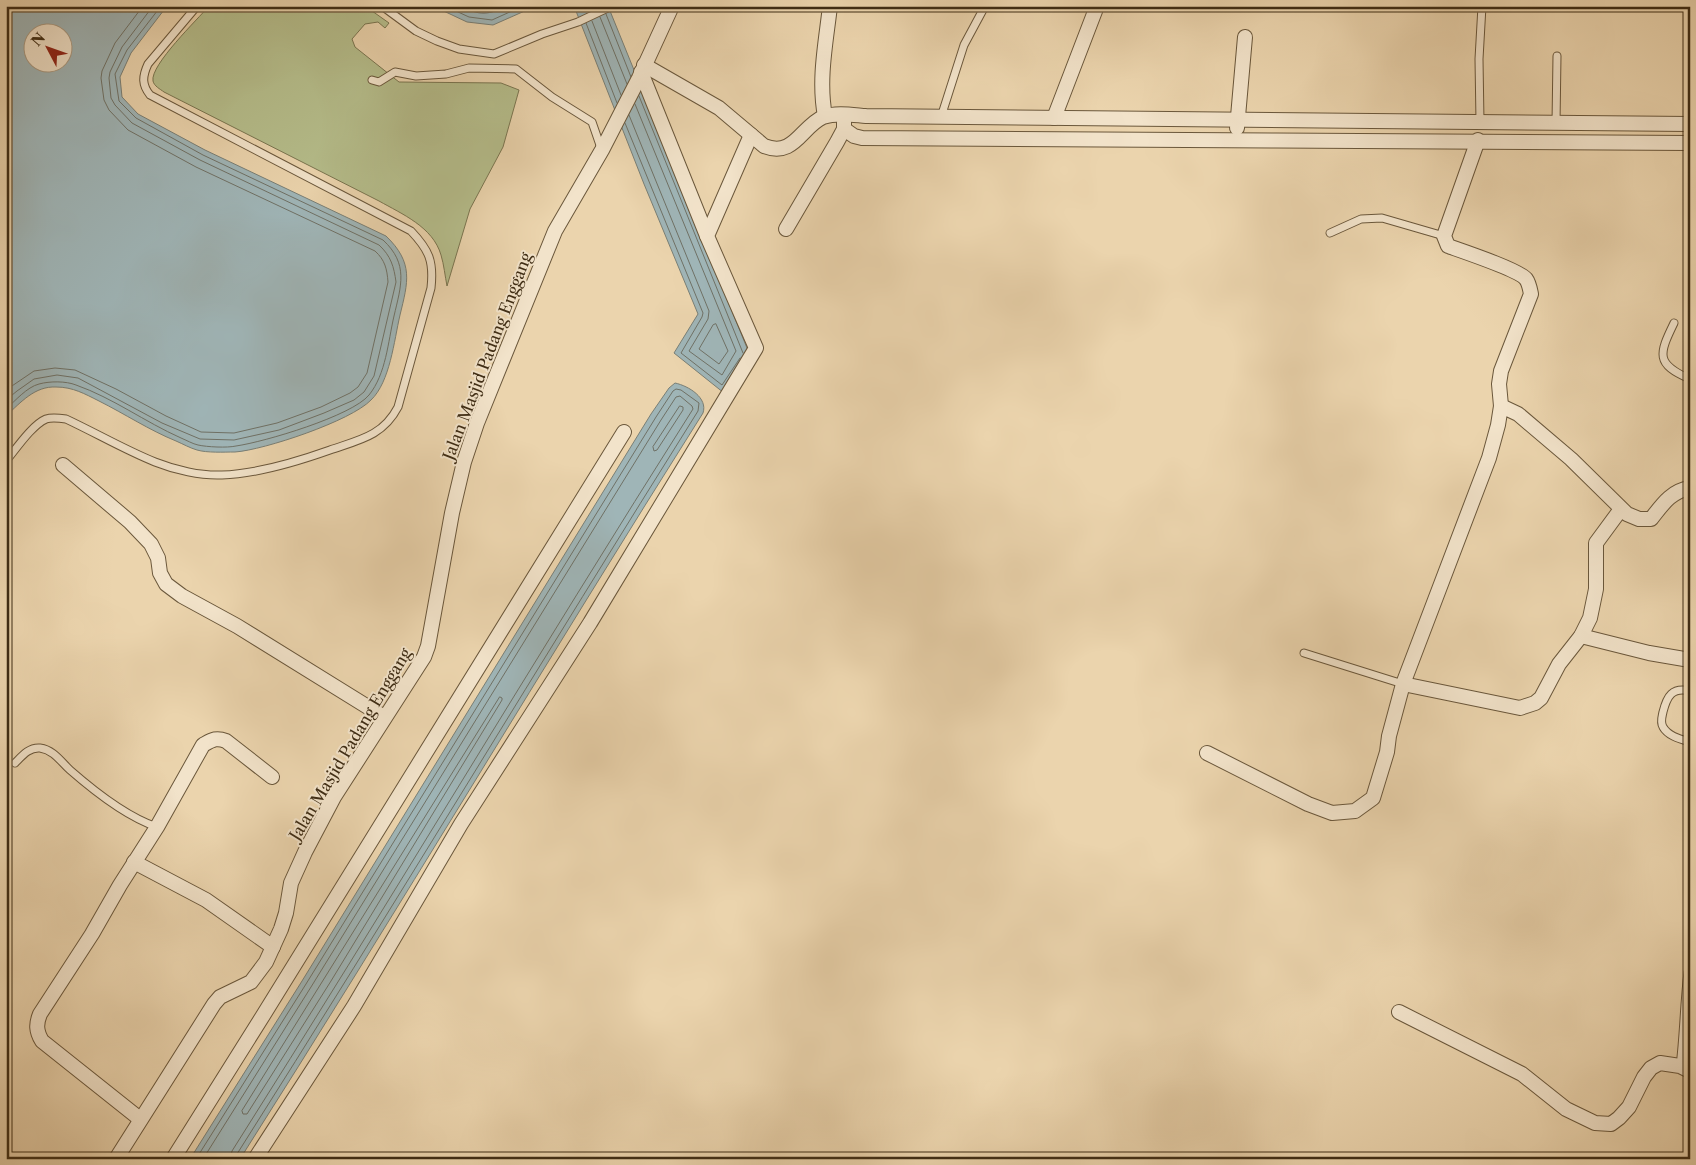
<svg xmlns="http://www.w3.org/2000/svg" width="1696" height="1165" font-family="'Libre Caslon Text',serif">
	<rect width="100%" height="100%" fill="#ebd4ad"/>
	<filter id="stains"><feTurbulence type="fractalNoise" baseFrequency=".004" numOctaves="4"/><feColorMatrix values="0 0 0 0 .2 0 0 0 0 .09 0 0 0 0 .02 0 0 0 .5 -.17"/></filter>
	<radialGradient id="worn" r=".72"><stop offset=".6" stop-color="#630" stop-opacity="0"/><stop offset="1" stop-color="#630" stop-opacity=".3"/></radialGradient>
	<path fill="#b5bd8b" stroke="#7a7550" d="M209,6H365L389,23L385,28L378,22L365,24L352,39L355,47L399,82L501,83L519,90L503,147L470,209L447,286C445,276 444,265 441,255C433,227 402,214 379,201L164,92C160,89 154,86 153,81C150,65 198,19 209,6Z"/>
	<g fill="#9fb5b7" stroke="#797f76" fill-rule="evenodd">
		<path d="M6,6H167L131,53L120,77L122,97L138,114L205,150L386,236C414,263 408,282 400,315C394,341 390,382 371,400C351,421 264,450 235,452C224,452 207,453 197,450C190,448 183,444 176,441C149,430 125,414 99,401C85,394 73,387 56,387C35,386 21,402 6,416ZM32,32H62V62H32Z"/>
		<path d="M433,6H536L493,25L467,22Z"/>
		<path d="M574,6H608L749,353L724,393L674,353L698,314L644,184Z"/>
		<path d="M675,383C689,386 708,398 703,413C547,660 397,912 240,1159H190L302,981L651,414L669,388Z"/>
	</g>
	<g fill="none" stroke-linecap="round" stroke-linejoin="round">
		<g stroke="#6f7166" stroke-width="1">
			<path d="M445,6L469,17L492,20L523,6"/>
			<path d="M460,6C480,16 488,15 508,6"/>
			<path d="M606,14L631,77"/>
			<path d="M600,17L627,84"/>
			<path d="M592,21L621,95"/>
			<path d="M586,23L617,103"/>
			<path d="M639,96L743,353"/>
			<path d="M629,115L709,311L708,319L689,351L722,375L736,351L635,104"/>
			<path d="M625,123L703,313L702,317L681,353L722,385L740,358"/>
			<path d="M716,324L728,351L719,364L699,349L713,325Z"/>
			<path d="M6,390L34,371L55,368L75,370L116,389L166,416L201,432L234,433L277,423L321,407L350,393L358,387L367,373L388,282C387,269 385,260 375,251L196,167L128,130L109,110L104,100L101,78L102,71L115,43L143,6"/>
			<path d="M6,400L17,391L34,379L57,375L78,378L162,423L200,439L234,440L279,430L324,413L354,400L364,392L374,376L396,282C394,267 391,256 379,245L200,160L132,123L115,105L111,98L109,78L110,72L122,47L153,6"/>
			<path d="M680,406L683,407V410L657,450L654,451L653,447Z"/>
			<path d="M6,409C15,401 27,387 39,384C50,381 66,381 76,385C113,398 145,422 181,438C186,440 193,444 198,445C207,447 227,448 236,446C264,442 352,416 369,395C386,374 388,342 394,316C401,286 409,264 383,240L203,155L136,118L119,101L115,74L127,50L161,6"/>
			<path d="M500,697L502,698V700L331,981L247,1114H243L242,1111Z"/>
			<path d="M196,1159L306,984L656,417L673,391L676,389L681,390L699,403L698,411C543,658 393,908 237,1154L236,1159"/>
			<path d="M203,1159L311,987L661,420L676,397L680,396L692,406L693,409C537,655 388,905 232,1151L230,1159"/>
		</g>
		<g stroke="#6a573b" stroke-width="9">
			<g id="lane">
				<path d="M382,6L416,31L437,41L459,49L494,54L542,34L578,22L612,6"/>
				<path d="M372,80L379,82L395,72L416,76L446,74L469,68L516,69L552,97L592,122L601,148"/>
				<path d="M941,117L964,45L985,6"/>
				<path d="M1480,122L1479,59L1482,6"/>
				<path d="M1556,123L1557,56"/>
				<path d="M1330,233L1361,219L1382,218L1444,236"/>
				<path d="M1674,323C1659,354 1655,364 1690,379"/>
				<path d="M6,461C16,449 32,425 46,419C52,417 59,418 66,419C96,433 125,450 155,462C175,470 201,476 222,475C256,474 299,461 330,450C359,440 383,436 398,407L431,288C434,261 429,250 411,231L150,95C142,85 142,77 148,64L197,6"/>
				<path d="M1304,653L1403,684"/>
				<path d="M1690,691C1672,687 1667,696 1663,712C1662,717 1660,722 1663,727C1668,736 1680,739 1690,742"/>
				<path d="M15,763C22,756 29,747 40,748C54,750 61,762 70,770C94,791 127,817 157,827"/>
				<path d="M1680,1066C1684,1035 1684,1004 1688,972"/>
			</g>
		</g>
		<g stroke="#6a573b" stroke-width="16">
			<g id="street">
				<path d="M644,65L719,108L764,146C794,158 801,127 823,117C836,112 853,115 866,116L1690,124"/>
				<path d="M641,72L707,236"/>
				<path d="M825,116C818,80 826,42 830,6"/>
				<path d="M1054,118L1097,6"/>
				<path d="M1237,128L1245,37"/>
				<path d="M844,129L854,136L862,138C1138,142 1414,139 1690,143"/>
				<path d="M1478,140L1444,236L1448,246C1462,251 1519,270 1526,279C1529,283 1530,289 1531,294L1501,371L1499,384L1501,406"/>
				<path d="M786,229L837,142L844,129V122"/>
				<path d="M63,465L130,522L151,544L158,558L160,573L166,584L182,596L237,626L384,717"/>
				<path d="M1581,636L1649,653L1690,660"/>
				<path d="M1403,684L1520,708L1535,703L1541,698L1559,664L1581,636L1590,618L1596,589V543L1621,509"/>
				<path d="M1207,753L1308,804L1332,813L1355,811L1373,798L1387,752L1389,736L1403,684L1489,458L1498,425L1501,406L1518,414L1571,459L1627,514L1639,519H1651C1662,505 1671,491 1690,488"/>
				<path d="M134,862L206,900L273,947"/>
				<path d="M1399,1012L1522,1074L1566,1109L1595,1123L1611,1124L1619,1118L1629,1107L1644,1077L1651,1068L1660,1063L1680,1066L1690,1071"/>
				<path d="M140,1119L42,1041C36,1031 36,1024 40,1014L92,934L120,885L157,827L203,745C212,740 216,737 226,741L272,777"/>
				<path d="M116,1159L214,1004L220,997L251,982L266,962L281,929L286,913L291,883L305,852L334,797L424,657L428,646L452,513L464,462L477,423L555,231L602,150L639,78L672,6"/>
				<path d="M173,1159L264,1014L624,432"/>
				<path d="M255,1159L354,1006L461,824L590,623L756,348L707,236L751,135"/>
			</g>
		</g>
		<use href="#lane" stroke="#f2e3ca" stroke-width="7"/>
		<use href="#street" stroke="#f2e3ca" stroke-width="14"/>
	</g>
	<g text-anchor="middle" stroke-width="4" stroke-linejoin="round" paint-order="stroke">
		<g font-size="16" fill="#3f2d15" stroke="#f2e3ca">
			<text transform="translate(487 356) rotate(-69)" y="6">Jalan Masjid Padang Enggang</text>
			<text transform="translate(350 744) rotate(-59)" y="6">Jalan Masjid Padang Enggang</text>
		</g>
	</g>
	<rect width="1696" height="1165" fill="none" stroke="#ebd4ad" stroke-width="25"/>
	<rect x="8" y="8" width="1681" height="1150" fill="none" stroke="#3f2d15" stroke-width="2.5"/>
	<rect x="12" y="12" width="1671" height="1140" fill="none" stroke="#3f2d15"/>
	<g transform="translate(48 48) rotate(311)"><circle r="24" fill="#f2e3ca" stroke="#aa9a82"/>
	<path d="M0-4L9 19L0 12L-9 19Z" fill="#8f2418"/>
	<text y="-8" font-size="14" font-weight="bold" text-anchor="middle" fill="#3f2d15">N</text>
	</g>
	<rect width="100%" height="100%" filter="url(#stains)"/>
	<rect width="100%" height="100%" fill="url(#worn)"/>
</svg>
